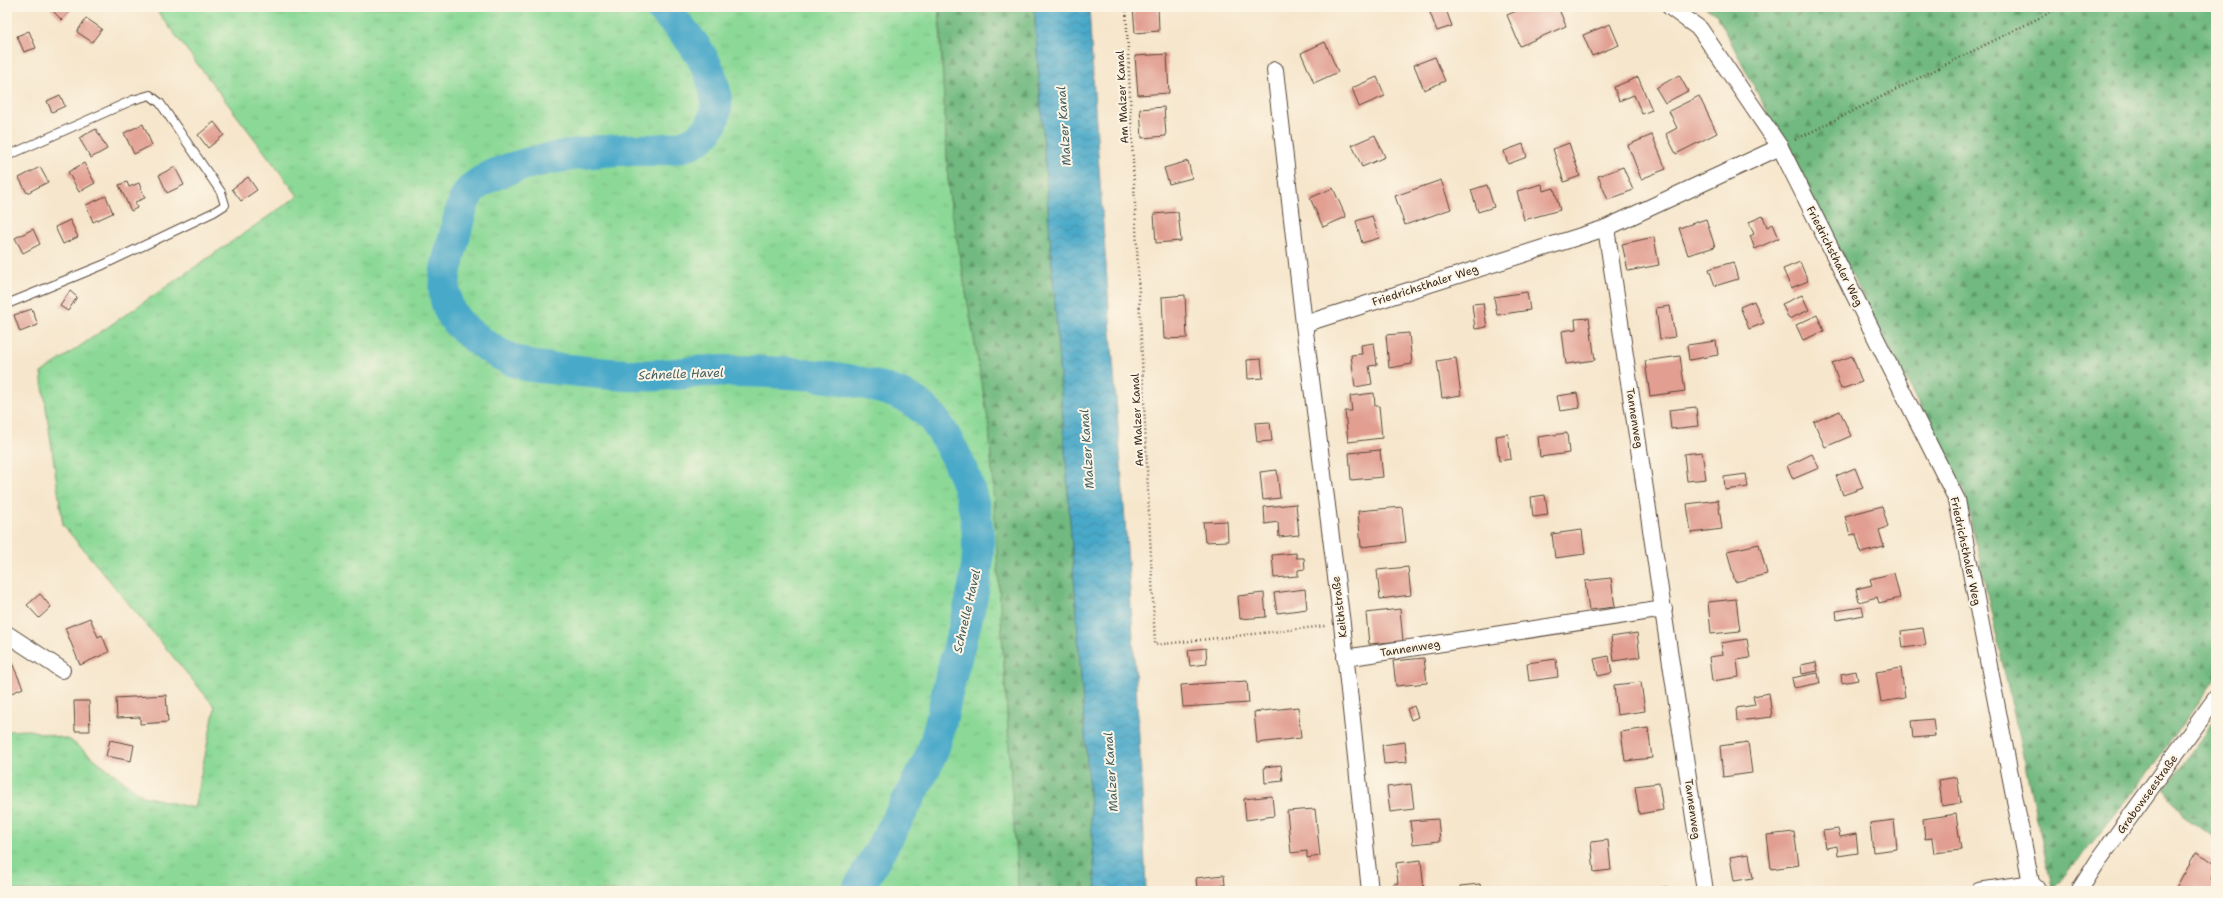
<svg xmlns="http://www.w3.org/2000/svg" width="2223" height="898" font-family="'Shantell Sans',sans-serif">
	<defs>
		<pattern id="grass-tufts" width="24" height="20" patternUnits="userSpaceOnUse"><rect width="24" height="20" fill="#8cd997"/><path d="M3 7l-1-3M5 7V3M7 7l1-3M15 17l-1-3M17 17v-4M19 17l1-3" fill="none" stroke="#7aba82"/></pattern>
		<pattern id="forest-firs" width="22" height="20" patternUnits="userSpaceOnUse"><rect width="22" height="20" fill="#71b980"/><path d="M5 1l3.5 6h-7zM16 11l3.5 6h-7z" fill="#5e9768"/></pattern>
		<pattern id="water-waves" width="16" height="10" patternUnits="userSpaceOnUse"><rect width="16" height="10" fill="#4aa9c9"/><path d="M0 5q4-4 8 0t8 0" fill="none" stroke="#3f8aa3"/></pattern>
	</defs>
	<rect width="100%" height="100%" fill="#fcf5e5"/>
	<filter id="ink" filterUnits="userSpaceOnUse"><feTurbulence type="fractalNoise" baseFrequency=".025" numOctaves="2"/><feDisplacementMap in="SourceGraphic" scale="8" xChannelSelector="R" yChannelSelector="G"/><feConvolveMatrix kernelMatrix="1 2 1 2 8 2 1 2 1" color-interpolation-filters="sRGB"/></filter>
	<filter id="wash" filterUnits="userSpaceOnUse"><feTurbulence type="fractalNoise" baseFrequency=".012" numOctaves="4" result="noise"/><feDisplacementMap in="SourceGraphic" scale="16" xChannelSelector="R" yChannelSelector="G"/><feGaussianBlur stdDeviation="0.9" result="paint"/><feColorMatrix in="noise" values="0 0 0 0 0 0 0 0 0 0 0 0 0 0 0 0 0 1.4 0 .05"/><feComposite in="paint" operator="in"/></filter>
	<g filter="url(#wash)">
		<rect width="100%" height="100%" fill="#f6e6cc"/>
		<path fill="url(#grass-tufts)" stroke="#64825a" d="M154,7H939L949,194L989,425L1018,891H7V731L29,730L70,740L143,796L194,808L215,707L63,525L41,373L298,196Z"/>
		<g fill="url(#forest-firs)" stroke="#56724f">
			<path d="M939,7H1034L1096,891H1018L989,425L949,194Z"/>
			<path d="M1705,7H2216V678L2141,782L2053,891L1965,494L1717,15Z"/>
			<path d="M2215,719H2216V838L2183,816L2165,788Z"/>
		</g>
		<path fill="url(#water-waves)" stroke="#426a74" d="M1034,7H1089C1105,302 1136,596 1146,891H1096Z"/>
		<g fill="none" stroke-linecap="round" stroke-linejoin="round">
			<path stroke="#4aa9c9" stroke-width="32" d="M660,7C671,18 682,29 691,41C718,76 735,132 679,147C660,152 637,149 617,150C582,152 494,163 470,191C462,201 458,222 455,235C450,254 442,276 445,295C447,312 457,323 469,333C486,347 508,361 530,366C543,368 556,369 569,370C600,373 630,377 661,375C679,374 697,371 715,371C773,371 845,373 899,394C928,405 942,429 955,455C998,539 972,595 950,680C944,705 939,738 928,762C906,806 881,848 857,891"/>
		</g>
		<g id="blocks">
			<g fill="#e19e91">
				<path d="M49,7H72L73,8L62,20Z"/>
				<path d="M1133,7H1158L1159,31L1135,33Z"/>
				<path d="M1437,7H1445L1452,26L1437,31L1429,10Z"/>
				<path d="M1525,7H1558L1566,26L1520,46L1507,15Z"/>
				<path d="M86,18L102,29L92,42L77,32Z"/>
				<path d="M1610,24L1619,45L1592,56L1583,35Z"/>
				<path d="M29,31L36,48L24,52L17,36Z"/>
				<path d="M1325,42L1338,72L1314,83L1301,53Z"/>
				<path d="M1167,54L1169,93L1138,95L1135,56Z"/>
				<path d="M1435,57L1445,81L1424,90L1414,65Z"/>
				<path d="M1679,75L1688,91L1665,103L1656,88Z"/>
				<path d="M1377,77L1385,96L1359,107L1352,88Z"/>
				<path d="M1638,77L1652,110L1642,114L1634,95L1619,101L1614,87Z"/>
				<path d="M60,95L65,106L52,112L47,101Z"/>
				<path d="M1699,96L1717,133L1676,154L1666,134L1677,128L1669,111Z"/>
				<path d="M1164,107L1166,136L1142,138L1140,109Z"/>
				<path d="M214,122L224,135L208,148L198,135Z"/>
				<path d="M143,124L152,145L134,154L124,133Z"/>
				<path d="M96,129L107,149L91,158L79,138Z"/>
				<path d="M1375,135L1385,157L1362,167L1352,145Z"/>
				<path d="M1652,135L1666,169L1641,179L1628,145Z"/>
				<path d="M1569,143L1580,176L1564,182L1553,149Z"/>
				<path d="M1523,144L1527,157L1508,164L1504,151Z"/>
				<path d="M1188,161L1192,178L1169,184L1164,168Z"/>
				<path d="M84,163L95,183L79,192L68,172Z"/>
				<path d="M40,167L48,182L27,193L19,178Z"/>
				<path d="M175,167L184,185L167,193L159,175Z"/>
				<path d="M1623,167L1633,190L1608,200L1598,176Z"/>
				<path d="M248,177L257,190L241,201L232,189Z"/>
				<path d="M1441,180L1451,209L1405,225L1395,196Z"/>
				<path d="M127,182L129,187L139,183L145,198L135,202L137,208L131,211L119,185Z"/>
				<path d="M1542,184L1543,191L1554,188L1560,210L1524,220L1517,191Z"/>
				<path d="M1487,185L1494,207L1478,212L1471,190Z"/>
				<path d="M1333,188L1346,217L1323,227L1310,198Z"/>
				<path d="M106,196L113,213L93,222L86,205Z"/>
				<path d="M1178,212L1181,241L1156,243L1154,214Z"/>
				<path d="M1372,216L1379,238L1362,243L1356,221Z"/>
				<path d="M1763,216L1767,227L1773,224L1779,238L1755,249L1750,236L1754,234L1749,222Z"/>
				<path d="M1706,219L1715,247L1688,255L1679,228Z"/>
				<path d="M70,220L78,237L63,244L55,227Z"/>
				<path d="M33,229L40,244L23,253L15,238Z"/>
				<path d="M1654,237L1659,265L1628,271L1622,244Z"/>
				<path d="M1733,262L1738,279L1715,286L1709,269Z"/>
				<path d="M1800,262L1808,281L1791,288L1783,269Z"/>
				<path d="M70,291L77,297L68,311L60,306Z"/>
				<path d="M1527,292L1530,310L1497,315L1494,297Z"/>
				<path d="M1185,295L1187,338L1164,339L1162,297Z"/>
				<path d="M1802,295L1809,310L1789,319L1782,304Z"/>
				<path d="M1754,301L1764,323L1749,329L1740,307Z"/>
				<path d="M1483,303L1487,327L1475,329L1472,304Z"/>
				<path d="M1670,306L1675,337L1660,339L1656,308Z"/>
				<path d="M32,309L38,325L20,332L14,315Z"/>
				<path d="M1817,315L1824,331L1803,340L1796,325Z"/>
				<path d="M1589,318L1595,360L1566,364L1562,331L1576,329L1575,319Z"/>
				<path d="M1409,333L1412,364L1389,368L1386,335Z"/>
				<path d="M1716,341L1718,355L1689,360L1687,345Z"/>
				<path d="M1374,343L1377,365L1369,366L1372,384L1355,387L1351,355L1362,354L1361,345Z"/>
				<path d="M1680,356L1685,391L1650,396L1645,361Z"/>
				<path d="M1852,356L1862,382L1841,389L1832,363Z"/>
				<path d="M1456,358L1461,395L1442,398L1437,361Z"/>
				<path d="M1261,359L1263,378L1248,379L1247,360Z"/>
				<path d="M1374,393L1375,406H1379L1382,438L1348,442L1345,411H1352L1350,396Z"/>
				<path d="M1577,393L1580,408L1560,411L1557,396Z"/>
				<path d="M1696,407L1698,426L1671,429L1669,410Z"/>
				<path d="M1840,411L1851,436L1825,447L1814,422Z"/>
				<path d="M1270,422L1272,441L1257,442L1255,423Z"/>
				<path d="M1567,433L1569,453L1540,457L1538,437Z"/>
				<path d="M1508,434L1511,459L1499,461L1496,436Z"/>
				<path d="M1380,450L1383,477L1351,480L1349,453Z"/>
				<path d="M1702,452L1706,479L1687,481L1684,454Z"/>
				<path d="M1812,454L1819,468L1793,479L1787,466Z"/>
				<path d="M1855,468L1863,488L1843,495L1836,476Z"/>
				<path d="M1277,470L1280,498L1263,500L1260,472Z"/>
				<path d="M1746,474L1748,487L1725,490L1724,477Z"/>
				<path d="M1545,495L1548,515L1533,517L1531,497Z"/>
				<path d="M1718,500L1722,529L1691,533L1687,504Z"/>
				<path d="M1296,504L1299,535L1279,537L1278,522L1265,524L1264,507Z"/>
				<path d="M1882,506L1888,527L1879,530L1884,547L1861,553L1856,534L1850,535L1845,516Z"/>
				<path d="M1402,507L1406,542L1361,547L1358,511Z"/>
				<path d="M1227,521L1228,541L1205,542L1203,522Z"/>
				<path d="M1582,530L1585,554L1555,558L1552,534Z"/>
				<path d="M1759,544L1767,574L1735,582L1727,551Z"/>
				<path d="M1296,553V558H1304L1305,569L1298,570V576L1274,578L1272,555Z"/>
				<path d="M1408,567L1411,595L1380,599L1377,570Z"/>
				<path d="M1894,573L1900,598L1879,603L1877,597L1859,602L1856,589L1872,585L1870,579Z"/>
				<path d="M1611,578L1615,607L1589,610L1585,581Z"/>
				<path d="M1305,589L1307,609L1277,613L1274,593Z"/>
				<path d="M1264,593L1266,617L1240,619L1238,596Z"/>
				<path d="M40,594L51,607L39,618L27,605Z"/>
				<path d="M1736,599L1740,631L1711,634L1708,602Z"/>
				<path d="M1862,607L1864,615L1837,620L1836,611Z"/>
				<path d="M1400,609L1403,641L1369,644L1366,613Z"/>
				<path d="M90,618L98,637L102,635L109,652L80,665L65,628Z"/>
				<path d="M1923,628L1926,645L1903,648L1901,631Z"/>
				<path d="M1637,633L1640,657L1614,661L1611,637Z"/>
				<path d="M1747,639L1750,658L1737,660L1739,677L1712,681L1709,657L1723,655L1721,643Z"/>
				<path d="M1206,648L1207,664L1190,666L1188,650Z"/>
				<path d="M1609,656L1612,673L1598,676L1594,659Z"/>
				<path d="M1424,658L1427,683L1396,686L1393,661Z"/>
				<path d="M1556,659L1558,677L1529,681L1527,663Z"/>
				<path d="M1816,662L1818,671L1802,674L1801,665Z"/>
				<path d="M12,663L23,688L7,695V666Z"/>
				<path d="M1901,668L1905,698L1881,702L1876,672Z"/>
				<path d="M1856,671L1858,680L1842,683L1841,674Z"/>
				<path d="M1818,673L1820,683L1794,688L1792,678Z"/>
				<path d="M1247,681L1249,703L1183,707L1181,685Z"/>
				<path d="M1641,682L1645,711L1617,715L1614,685Z"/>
				<path d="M1769,693L1772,717L1737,721L1736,708L1755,705L1753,696Z"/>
				<path d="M166,695L168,722L140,724V717L117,718L116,698Z"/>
				<path d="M74,701H89L90,731H75Z"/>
				<path d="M1414,706L1418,717L1411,720L1407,709Z"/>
				<path d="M1298,707L1301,738L1257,743L1254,712Z"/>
				<path d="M1933,719L1935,736L1913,738L1911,721Z"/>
				<path d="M1648,728L1652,758L1625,761L1621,732Z"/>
				<path d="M110,740L134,745L131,761L106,756Z"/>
				<path d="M1405,742L1407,762L1384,764L1382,745Z"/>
				<path d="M1748,742L1752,773L1723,777L1720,746Z"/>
				<path d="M1281,765L1283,781L1265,783L1264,767Z"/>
				<path d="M1957,777L1961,803L1942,806L1939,780Z"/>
				<path d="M1659,783L1663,810L1639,814L1635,786Z"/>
				<path d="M1411,784L1414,809L1390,812L1387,787Z"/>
				<path d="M1272,796L1274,816L1246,820L1244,799Z"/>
				<path d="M1315,809L1320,856L1307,858V851L1291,853L1287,811Z"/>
				<path d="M1956,814L1961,850L1934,853L1932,838L1925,839L1923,819Z"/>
				<path d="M1438,819L1440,841L1413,844L1410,821Z"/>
				<path d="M1894,820L1897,849L1873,852L1870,823Z"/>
				<path d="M1838,829L1840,837L1856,834L1858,853L1838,856L1837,846L1826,848L1823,831Z"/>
				<path d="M1794,832L1799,865L1771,869L1767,835Z"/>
				<path d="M1608,840L1611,870L1594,872L1591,842Z"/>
				<path d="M2196,852L2216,863V870L2211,879L2216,882V891H2174Z"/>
				<path d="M1749,854L1753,878L1734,881L1730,857Z"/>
				<path d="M1421,860L1424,891H1394L1393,884L1398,883L1396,863Z"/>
				<path d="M1224,875L1225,885L1197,888L1196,878Z"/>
				<path d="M1480,884L1481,891H1460V886Z"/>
				<path d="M1667,887L1668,891H1652V888Z"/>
			</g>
		</g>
	</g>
	<g filter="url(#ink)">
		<use href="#blocks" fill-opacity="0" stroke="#574638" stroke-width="1"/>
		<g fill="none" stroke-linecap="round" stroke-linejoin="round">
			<g stroke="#574638" stroke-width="10">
				<path id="lane" d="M7,156L133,100L150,95L160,103L221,192L225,205L214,212L103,265L7,304"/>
			</g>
			<g stroke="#574638" stroke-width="18">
				<g id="street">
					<path d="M1670,7L1700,29L1780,147L1957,500L2031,883L2039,891"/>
					<path d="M1275,70L1304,324L1606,228L1780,147"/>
					<path d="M1606,228L1705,891"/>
					<path d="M1304,324L1342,624L1370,891"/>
					<path d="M7,634L62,670"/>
					<path d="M1345,658L1664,609"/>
					<path d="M1979,891L2031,883"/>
					<path d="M2079,891L2098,861L2216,698"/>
				</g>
			</g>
			<g stroke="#574638" stroke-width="2.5" stroke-dasharray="1 3" stroke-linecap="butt">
				<path d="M1126,7L1155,645L1325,626"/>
				<path d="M1795,140L2061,7"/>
			</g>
			<use href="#lane" stroke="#fff" stroke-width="8"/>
			<use href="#street" stroke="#fff" stroke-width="16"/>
		</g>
	</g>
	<g text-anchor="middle" stroke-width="4" stroke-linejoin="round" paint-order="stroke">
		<g font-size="11" fill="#3b2a1e" stroke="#fcf5e5">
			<text transform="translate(1122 97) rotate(-93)" y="4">Am Malzer Kanal</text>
			<text transform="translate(1835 256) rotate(63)" y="4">Friedrichsthaler Weg</text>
			<text transform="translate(1425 285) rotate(-18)" y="4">Friedrichsthaler Weg</text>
			<text transform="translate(1635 418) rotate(81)" y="4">Tannenweg</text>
			<text transform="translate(1137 420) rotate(-93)" y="4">Am Malzer Kanal</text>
			<text transform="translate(1966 551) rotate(78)" y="4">Friedrichsthaler Weg</text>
			<text transform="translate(1339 607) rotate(-97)" y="4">Keithstraße</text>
			<text transform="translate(1410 648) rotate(-9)" y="4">Tannenweg</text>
			<text transform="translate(2147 794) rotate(-54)" y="4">Grabowseestraße</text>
			<text transform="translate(1693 809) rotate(82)" y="4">Tannenweg</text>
		</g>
		<g font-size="12" font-style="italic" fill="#415d62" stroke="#fcf5e5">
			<text transform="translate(1064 126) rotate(-94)" y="4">Malzer Kanal</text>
			<text transform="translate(681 374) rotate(-2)" y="4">Schnelle Havel</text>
			<text transform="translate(1087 449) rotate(-94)" y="4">Malzer Kanal</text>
			<text transform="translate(967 611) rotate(-77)" y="4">Schnelle Havel</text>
			<text transform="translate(1111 772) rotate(-94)" y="4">Malzer Kanal</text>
		</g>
	</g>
	<rect width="2223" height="898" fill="none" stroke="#fcf5e5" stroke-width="24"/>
</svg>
